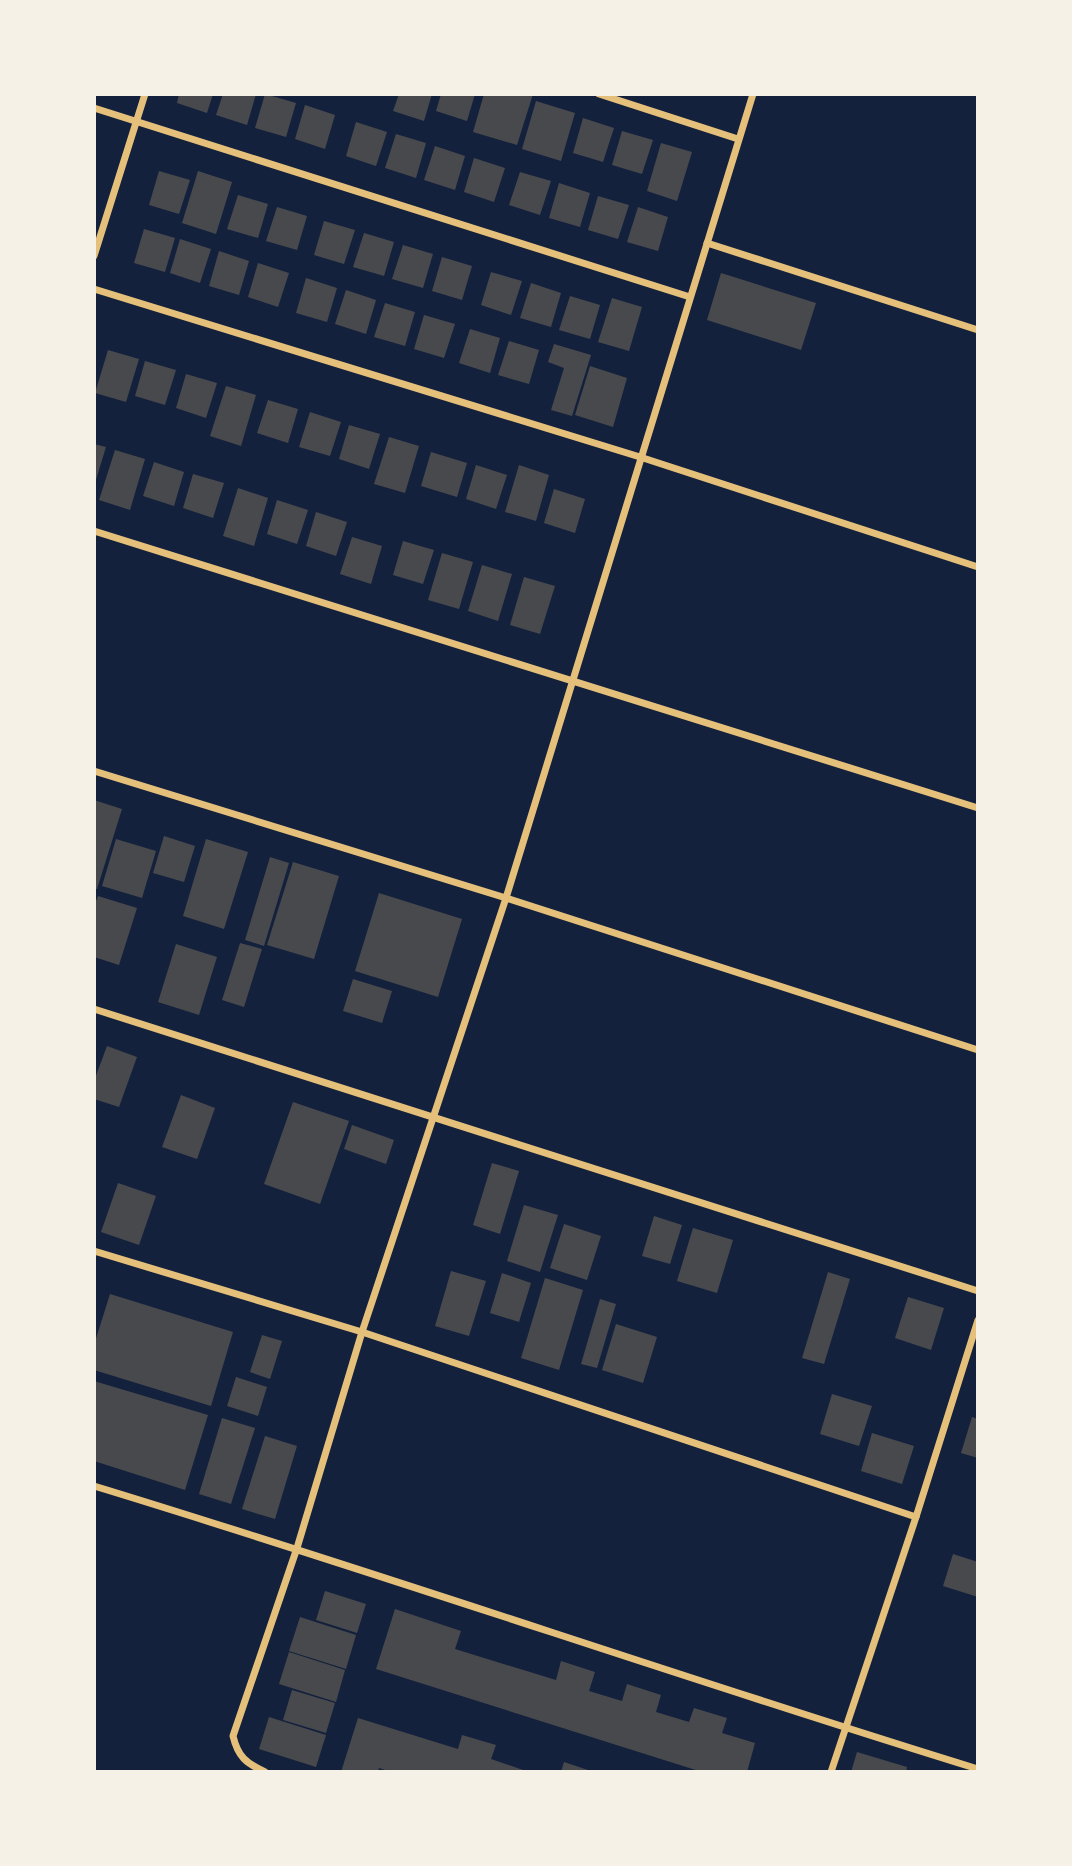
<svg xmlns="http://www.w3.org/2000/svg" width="1072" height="1866" font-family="Ubuntu,sans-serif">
	<rect width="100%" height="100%" fill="#14213d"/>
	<g fill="#48494c">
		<path d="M179,94H213L207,113L177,103Z"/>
		<path d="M223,94H256L247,125L216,115Z"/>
		<path d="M265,94L296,103L286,137L255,128Z"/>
		<path d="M399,94H432L424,121L393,111Z"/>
		<path d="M441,94H475L467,121L436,111Z"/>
		<path d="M484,94H533L517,145L473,132Z"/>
		<path d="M536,101L575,113L561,161L522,149Z"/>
		<path d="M305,105L335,115L325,149L295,139Z"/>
		<path d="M583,118L614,128L603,162L573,153Z"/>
		<path d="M356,122L387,132L376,166L346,156Z"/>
		<path d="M622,131L653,140L642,174L612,165Z"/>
		<path d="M396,134L426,143L416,178L385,168Z"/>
		<path d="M661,143L692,152L677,201L647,191Z"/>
		<path d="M435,146L465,156L455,190L424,180Z"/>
		<path d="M474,158L505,168L494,202L464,192Z"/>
		<path d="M159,171L190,180L179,214L149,205Z"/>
		<path d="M198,171L232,182L216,234L182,223Z"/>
		<path d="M520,172L551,181L540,215L509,205Z"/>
		<path d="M559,183L590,193L580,227L549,218Z"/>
		<path d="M238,195L268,204L258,238L227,229Z"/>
		<path d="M598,196L629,205L618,239L588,230Z"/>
		<path d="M277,207L307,216L297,250L266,241Z"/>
		<path d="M638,207L668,217L658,251L627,242Z"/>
		<path d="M324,221L355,230L344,264L314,255Z"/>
		<path d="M144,229L175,238L165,272L134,263Z"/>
		<path d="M364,233L394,242L384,276L353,267Z"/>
		<path d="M180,239L211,249L200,283L170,273Z"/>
		<path d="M403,245L433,254L423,288L392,279Z"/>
		<path d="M219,251L249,261L239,295L209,286Z"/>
		<path d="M442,257L472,266L462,300L432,291Z"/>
		<path d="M258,263L289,273L278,307L248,297Z"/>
		<path d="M491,272L522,281L511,315L481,305Z"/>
		<path d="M721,273L816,303L801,350L707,320Z"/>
		<path d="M306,278L337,288L327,322L296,313Z"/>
		<path d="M531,283L561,293L551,327L520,318Z"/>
		<path d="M346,290L376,300L366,334L335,324Z"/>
		<path d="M570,296L600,305L590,339L559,330Z"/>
		<path d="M612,298L642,307L629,351L598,342Z"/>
		<path d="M385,303L415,312L405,346L374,337Z"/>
		<path d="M424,315L455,324L444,358L414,349Z"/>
		<path d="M470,329L500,338L490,373L459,363Z"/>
		<path d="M509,341L539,350L529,384L498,375Z"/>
		<path d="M554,344L591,355L572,416L551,410L564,368L548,362Z"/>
		<path d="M108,350L139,359L126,402L95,393Z"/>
		<path d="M145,361L176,370L165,405L135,396Z"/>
		<path d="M590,366L627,378L613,427L575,415Z"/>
		<path d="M186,374L217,383L206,418L176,408Z"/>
		<path d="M226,386L256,395L241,446L210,436Z"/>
		<path d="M268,400L298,409L288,443L257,433Z"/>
		<path d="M310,412L341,422L330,456L299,447Z"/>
		<path d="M349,425L380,434L369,469L339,459Z"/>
		<path d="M389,437L419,446L405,493L374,484Z"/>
		<path d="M94,444L106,447L95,483H94Z"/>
		<path d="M115,450L145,459L130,510L99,500Z"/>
		<path d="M431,452L467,463L457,497L421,486Z"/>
		<path d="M154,462L184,472L174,506L143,496Z"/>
		<path d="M476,465L507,475L496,509L466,499Z"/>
		<path d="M519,465L549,475L536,521L505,512Z"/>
		<path d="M193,474L224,483L213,518L183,508Z"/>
		<path d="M238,488L268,498L254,546L223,536Z"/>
		<path d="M554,489L585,499L575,533L544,523Z"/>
		<path d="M277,500L308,510L297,544L267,534Z"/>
		<path d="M316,512L347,522L336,556L306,546Z"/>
		<path d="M352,537L382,546L371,584L340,574Z"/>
		<path d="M403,541L434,550L423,584L393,575Z"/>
		<path d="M442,553L473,562L459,609L428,600Z"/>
		<path d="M482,565L512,574L498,621L468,611Z"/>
		<path d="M524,577L555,586L540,634L510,625Z"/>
		<path d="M94,800L122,809L97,889H94Z"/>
		<path d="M164,836L195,846L184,882L153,873Z"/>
		<path d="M116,839L156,851L142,898L102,886Z"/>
		<path d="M206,839L248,852L224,929L183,916Z"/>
		<path d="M270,857L289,863L264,946L245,940Z"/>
		<path d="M293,862L339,876L314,959L267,945Z"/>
		<path d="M379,893L462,919L438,997L355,971Z"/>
		<path d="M98,896L137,908L119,965L94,957V906Z"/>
		<path d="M240,943L262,949L244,1007L222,1000Z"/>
		<path d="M176,944L217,957L199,1015L158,1002Z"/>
		<path d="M353,979L392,991L382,1023L343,1011Z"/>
		<path d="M107,1046L137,1057L119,1107L94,1099V1081Z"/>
		<path d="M181,1095L215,1108L197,1159L162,1147Z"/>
		<path d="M293,1102L349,1121L320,1204L264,1184Z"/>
		<path d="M352,1125L394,1140L386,1164L344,1149Z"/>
		<path d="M492,1163L519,1171L500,1234L473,1225Z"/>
		<path d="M118,1183L156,1196L139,1245L101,1232Z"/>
		<path d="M524,1205L558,1215L540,1272L507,1261Z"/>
		<path d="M654,1216L682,1225L670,1264L642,1256Z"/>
		<path d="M564,1224L601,1236L587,1280L550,1268Z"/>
		<path d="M693,1228L733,1240L717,1293L677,1281Z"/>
		<path d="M451,1271L486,1281L469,1336L435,1326Z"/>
		<path d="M828,1272L850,1279L824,1364L802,1358Z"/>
		<path d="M502,1273L531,1283L519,1322L490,1313Z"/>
		<path d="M545,1278L583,1290L559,1370L521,1358Z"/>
		<path d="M110,1294L233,1332L211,1406L94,1370V1345Z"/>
		<path d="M908,1297L944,1308L931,1350L895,1338Z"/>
		<path d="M600,1299L616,1304L597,1368L581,1364Z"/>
		<path d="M616,1324L657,1337L643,1383L602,1370Z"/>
		<path d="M262,1335L282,1341L270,1379L250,1372Z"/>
		<path d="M236,1377L267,1387L258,1416L227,1406Z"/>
		<path d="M94,1381L208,1415L185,1490L94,1461Z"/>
		<path d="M832,1394L872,1406L859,1446L820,1434Z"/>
		<path d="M972,1417L978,1419V1458L961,1453Z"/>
		<path d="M222,1418L255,1428L231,1504L199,1494Z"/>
		<path d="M872,1433L914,1446L902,1484L861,1471Z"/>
		<path d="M265,1436L297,1446L275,1519L242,1509Z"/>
		<path d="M953,1554L978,1562V1597L943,1586Z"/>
		<path d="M325,1591L366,1604L357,1633L316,1620Z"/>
		<path d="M395,1609L461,1631L455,1649L556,1680L561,1661L595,1672L589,1691L622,1701L627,1684L661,1695L656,1712L689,1722L694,1708L727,1718L722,1733L755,1743L747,1772H702L376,1669Z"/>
		<path d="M300,1617L356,1635L346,1669L289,1651Z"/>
		<path d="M289,1652L345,1670L336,1702L279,1684Z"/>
		<path d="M292,1690L335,1703L326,1733L283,1720Z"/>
		<path d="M269,1717L326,1735L316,1767L259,1749Z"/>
		<path d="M358,1718L458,1749L462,1735L496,1745L491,1759L529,1772H391L379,1768L378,1772H341Z"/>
		<path d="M857,1752L907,1767L906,1772H851Z"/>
		<path d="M564,1762L591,1771V1772H561Z"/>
	</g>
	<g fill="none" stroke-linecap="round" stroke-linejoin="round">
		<g stroke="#e5c07b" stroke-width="7">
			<path d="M599,94L738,139"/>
			<path d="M94,108L690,297"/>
			<path d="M707,243L978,330"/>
			<path d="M94,256L145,94"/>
			<path d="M94,289L640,457L978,567"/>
			<path d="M94,531L978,808"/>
			<path d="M94,771L506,898L978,1050"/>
			<path d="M94,1009L978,1291"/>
			<path d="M94,1251L362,1332L916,1517"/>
			<path d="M94,1486C390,1576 682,1678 978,1769"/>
			<path d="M265,1772C246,1763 238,1757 233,1736L297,1548L362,1332L506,898L753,94"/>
			<path d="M831,1772L916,1517L978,1320"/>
		</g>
	</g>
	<rect width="1072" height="1866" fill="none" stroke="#f6f1e7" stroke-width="192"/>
</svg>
